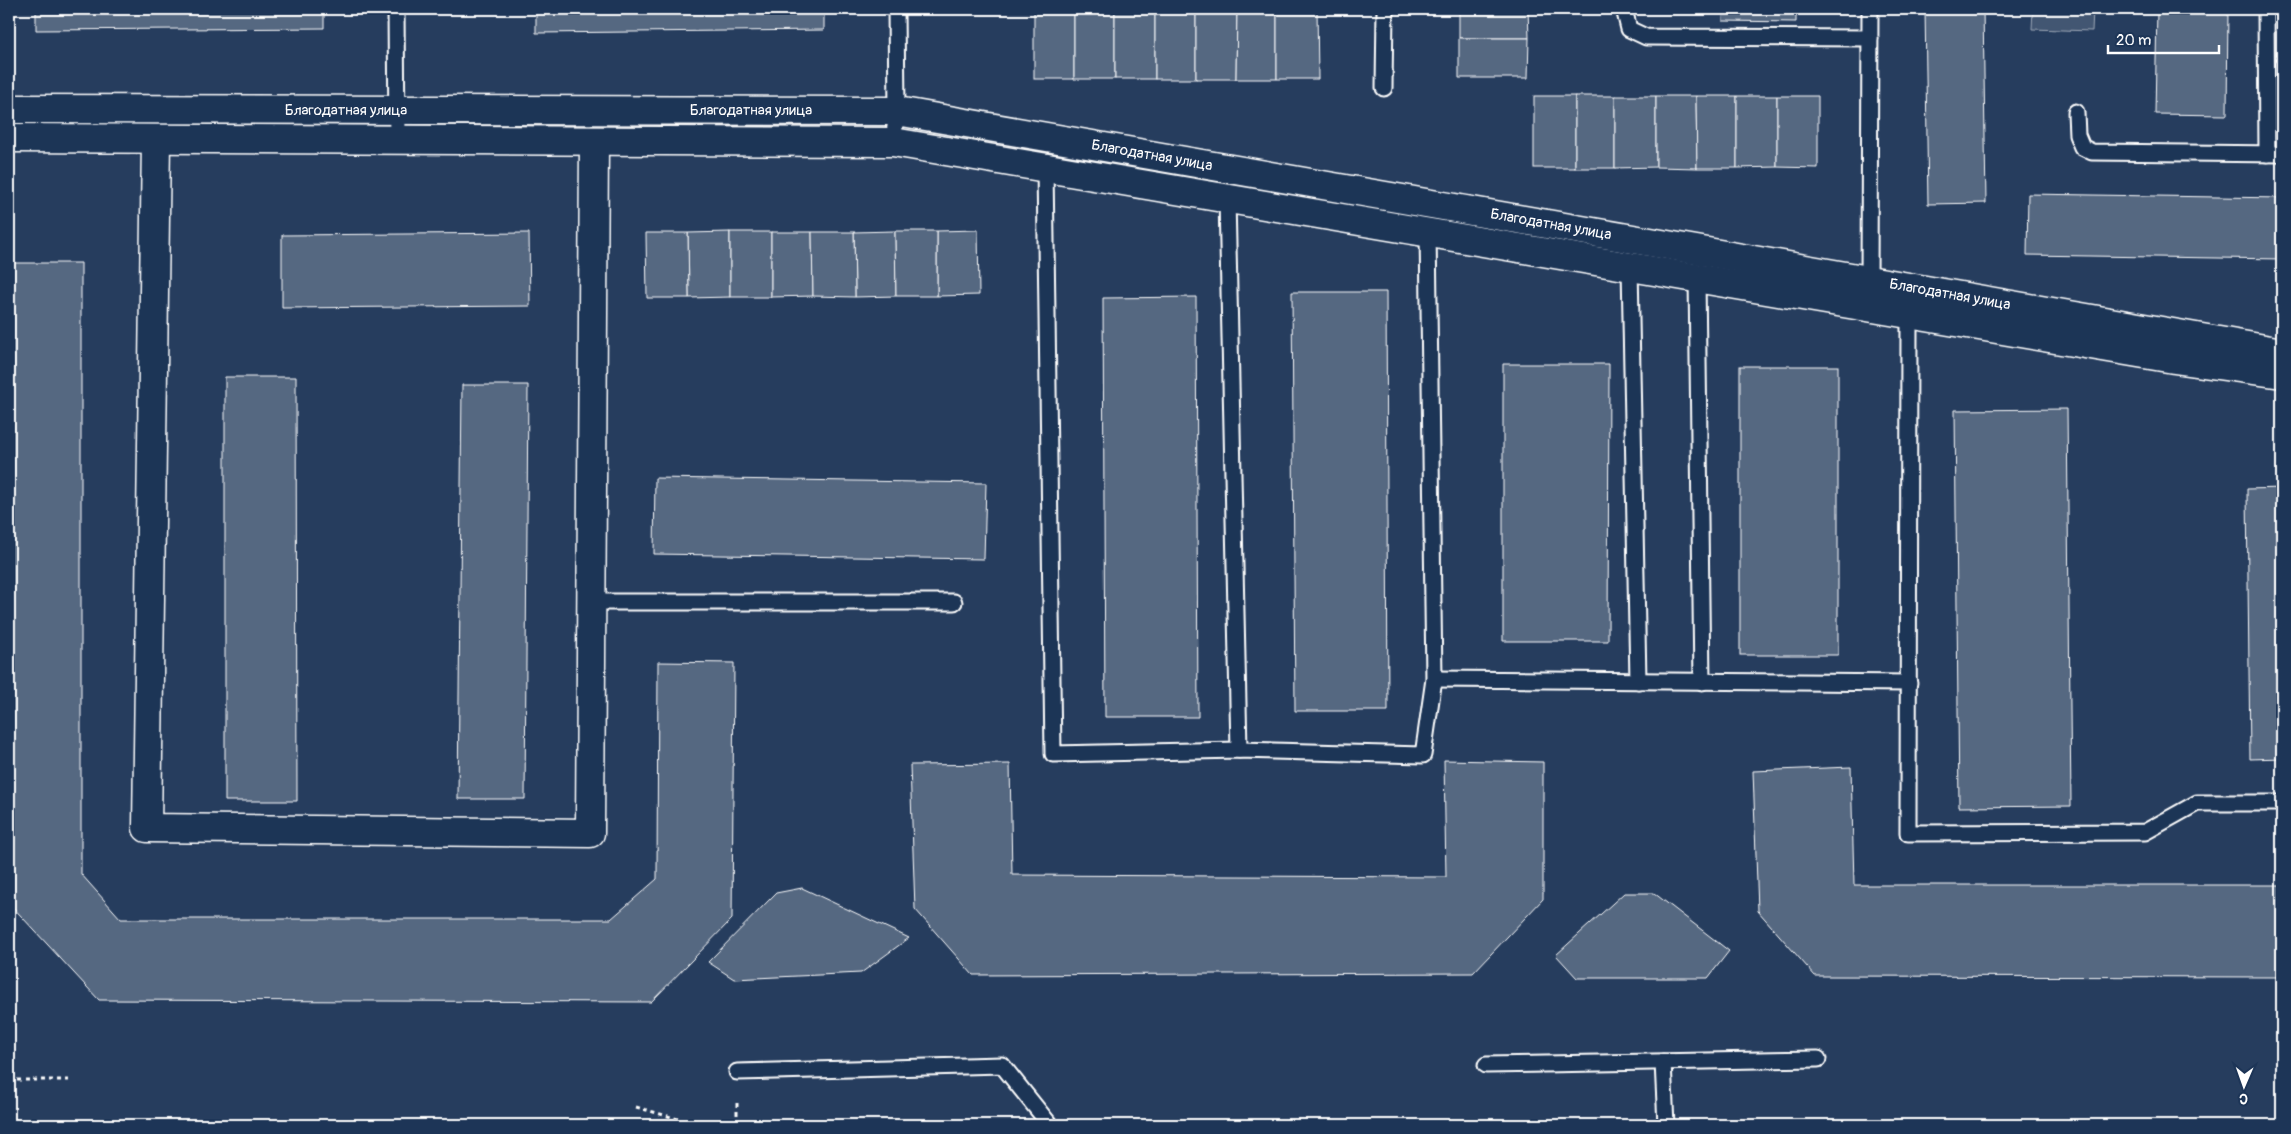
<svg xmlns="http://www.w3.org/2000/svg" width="2291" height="1134" font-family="Pangolin,sans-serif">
	<rect width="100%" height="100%" fill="#263d5e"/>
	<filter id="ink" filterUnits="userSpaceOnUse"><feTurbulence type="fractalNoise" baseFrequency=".02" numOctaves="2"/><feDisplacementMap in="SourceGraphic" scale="10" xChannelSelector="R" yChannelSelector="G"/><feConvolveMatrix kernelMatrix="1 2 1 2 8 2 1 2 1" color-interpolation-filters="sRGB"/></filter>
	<g filter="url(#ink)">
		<path fill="#425672" stroke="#a0aab8" d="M2033,9H2093L2092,31L2032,29Z"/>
		<g fill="#556781" stroke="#fff">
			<path d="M36,9H324V28L36,30Z"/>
			<path d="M536,9H824V30L536,33Z"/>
			<rect x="1034" y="9" width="40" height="70"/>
			<rect x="1074" y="9" width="41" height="70"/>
			<rect x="1115" y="9" width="40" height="70"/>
			<rect x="1155" y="9" width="41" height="70"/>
			<path d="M1196,9H1237L1236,79H1196Z"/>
			<path d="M1237,9H1277V79H1236Z"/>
			<path d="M1277,9H1317L1318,79H1277Z"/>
			<path d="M1459,9H1528L1529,38H1459Z"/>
			<path d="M1722,9H1796V22L1723,21Z"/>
			<path d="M1925,9H1983L1986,203L1928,204Z"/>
			<path d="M2157,9H2228L2227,115L2155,114Z"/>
			<path d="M1459,38H1529L1528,78H1459Z"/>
			<rect x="1534" y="96" width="41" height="72"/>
			<rect x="1575" y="96" width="40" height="72"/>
			<path d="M1615,96H1656V167L1615,168Z"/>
			<path d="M1656,96H1696L1697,168L1656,167Z"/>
			<path d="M1696,96H1737V168H1697Z"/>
			<path d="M1737,96H1777V167L1737,168Z"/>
			<path d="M1777,96H1818V168L1777,167Z"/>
			<path d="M2028,194L2282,198V259L2027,255Z"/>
			<path d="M978,230L979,295L937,296V231Z"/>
			<path d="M895,231L896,296L855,297L854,232Z"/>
			<path d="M895,231H937V296H896Z"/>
			<path d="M730,232V297L689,298L688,233Z"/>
			<rect x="730" y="232" width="41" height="65"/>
			<path d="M771,232H812L813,296L771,297Z"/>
			<path d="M812,232H854L855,297L813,296Z"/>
			<path d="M529,233L530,306L282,308V235Z"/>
			<path d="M646,233H688L689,298H647Z"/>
			<path d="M10,263H81V874L121,919H611L657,879L658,662L734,663L732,919L651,1002L99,1000L9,903Z"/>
			<path d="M1292,292H1386L1388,711H1295Z"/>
			<path d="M1196,297L1198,717H1105L1103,298Z"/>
			<path d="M1503,364H1609L1608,641H1503Z"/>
			<rect x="1740" y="366" width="98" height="289"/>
			<path d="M225,377H296L297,801H225Z"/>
			<path d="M462,385H528L525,799H458Z"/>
			<path d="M2067,409L2071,806L1959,807L1955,410Z"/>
			<path d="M655,478L986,483L984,559L654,554Z"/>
			<path d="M2282,488V758L2250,759L2247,489Z"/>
			<path d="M1444,760L1543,762V899L1473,973L973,975L915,909L910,765L1010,764L1012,875L1446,877Z"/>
			<path d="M1851,767L1854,885H2282V977L1815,976L1758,911L1753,771Z"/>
			<path d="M802,888L909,938L861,973L734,979L708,962L776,893Z"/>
			<path d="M1624,893H1654L1729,951L1708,978H1577L1556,955Z"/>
		</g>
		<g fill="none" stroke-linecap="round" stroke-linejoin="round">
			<g stroke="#fff" stroke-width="19">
				<g id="lane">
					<path d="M396,9L397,140"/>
					<path d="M1624,9L1629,29L1646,37L1870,38"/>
					<path d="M2266,9L2267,154"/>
					<path d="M1384,88L1385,9"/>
					<path d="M2076,112L2077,135L2082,147L2092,152L2282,154"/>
					<path d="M893,142L897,111L896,9"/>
					<path d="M1045,168L1053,754L1239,750L1423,755L1434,679L1428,232"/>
					<path d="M1227,199L1239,750"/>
					<path d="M1630,267L1638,681"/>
					<path d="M1697,278L1702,682"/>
					<path d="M1869,286L1870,9"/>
					<path d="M1909,314L1908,833L2145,832L2197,803H2282"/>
					<path d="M591,602H954"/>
					<path d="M1434,679L1909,683"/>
					<path d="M1663,1062L1666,1125"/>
					<path d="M1486,1065L1818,1059"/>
					<path d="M737,1072L1002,1065L1050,1125"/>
				</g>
			</g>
			<g stroke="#fff" stroke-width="31">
				<g id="street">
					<path d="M9,109L897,111L2282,352"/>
					<path d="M9,138L893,142L2174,359L2282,374"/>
					<path d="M156,139L147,828L590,833L594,141"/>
				</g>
			</g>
			<g stroke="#fff" stroke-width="3" stroke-dasharray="4 4" stroke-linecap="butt">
				<path d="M9,1080H71"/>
				<path d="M737,1103V1125"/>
				<path d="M636,1107L699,1125"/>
			</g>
			<use href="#lane" stroke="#1d3557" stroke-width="15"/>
			<use href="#street" stroke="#1d3557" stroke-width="28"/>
		</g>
	</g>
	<g text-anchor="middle" stroke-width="5" stroke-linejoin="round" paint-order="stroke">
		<g font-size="15" fill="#fff" stroke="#1d3557">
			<text x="346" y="115">Благодатная улица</text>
			<text x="751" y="115">Благодатная улица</text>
			<text transform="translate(1152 155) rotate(10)" y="5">Благодатная улица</text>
			<text transform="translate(1551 224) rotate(10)" y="5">Благодатная улица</text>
			<text transform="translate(1950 294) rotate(10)" y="5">Благодатная улица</text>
		</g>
	</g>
	<rect width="2291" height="1134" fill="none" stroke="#1d3557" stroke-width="30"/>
	<rect x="15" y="15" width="2261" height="1104" fill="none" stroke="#fff" stroke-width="2" filter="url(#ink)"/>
	<g transform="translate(2244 1086) rotate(182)" stroke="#1d3557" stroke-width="4" paint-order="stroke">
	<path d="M0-4L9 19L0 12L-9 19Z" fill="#ffffff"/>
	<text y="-8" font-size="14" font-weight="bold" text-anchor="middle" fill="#ffffff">С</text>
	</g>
	<path d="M2108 45v8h111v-8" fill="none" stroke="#ffffff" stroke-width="2.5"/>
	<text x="2116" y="45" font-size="15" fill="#ffffff" stroke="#1d3557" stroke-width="4" paint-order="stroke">20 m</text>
</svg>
